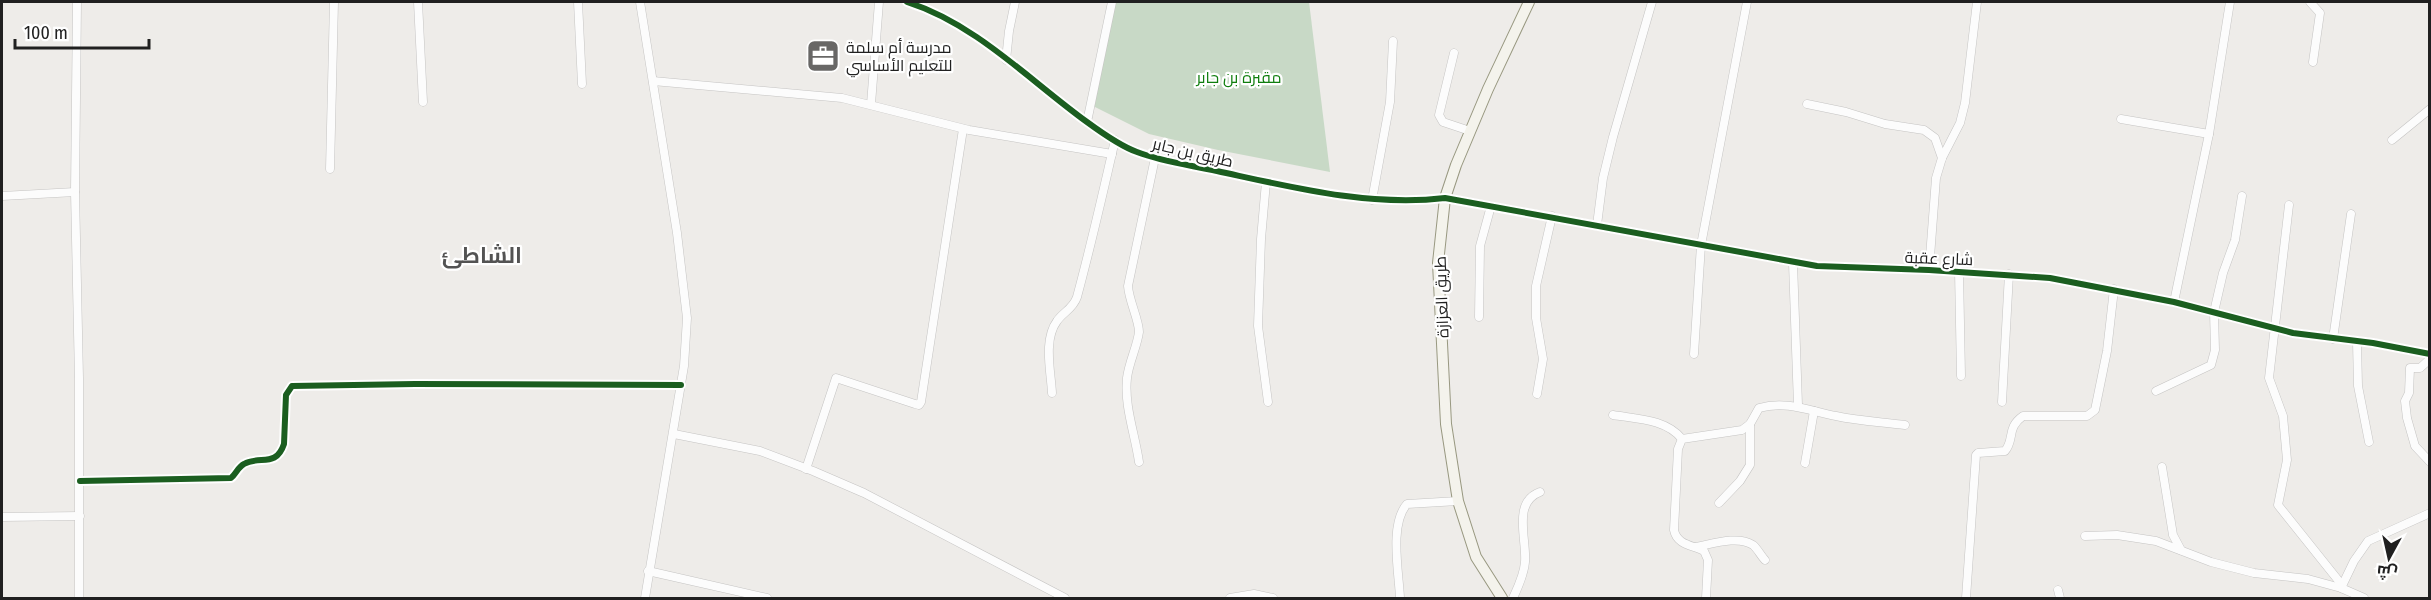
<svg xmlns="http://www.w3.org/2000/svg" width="2431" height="600" font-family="'Fira Sans Condensed',Cairo,sans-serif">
	<rect width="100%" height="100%" fill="#eeece9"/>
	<path fill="#c8d9c6" d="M1112,2H1309L1330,172L1218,150L1149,134L1091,105Z"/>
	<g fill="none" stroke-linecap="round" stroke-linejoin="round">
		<g stroke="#c5c4c3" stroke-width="9">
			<g id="street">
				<path d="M77,2L75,192L79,378V598"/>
				<path d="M418,2L423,102"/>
				<path d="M578,2L582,84"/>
				<path d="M640,2L677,233L687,318L684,366L645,598"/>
				<path d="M907,2C976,24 1029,80 1087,122C1102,133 1120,146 1137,152C1163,162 1190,165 1217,171C1291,187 1369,207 1445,198L1817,266L1929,270L2050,278L2174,302L2293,333L2373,343L2430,354"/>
				<path d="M2310,2L2320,13L2313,62"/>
				<path d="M1454,53L1439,115L1443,122L1470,131"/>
				<path d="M1006,60L1009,31L1015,2"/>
				<path d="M653,81L842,98L969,130L1112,154"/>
				<path d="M871,104L879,2"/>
				<path d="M1807,104L1846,112L1885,124L1924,130L1935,138L1942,158"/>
				<path d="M2121,119L2209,134"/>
				<path d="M1087,122L1112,2"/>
				<path d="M2392,140L2430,109"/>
				<path d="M330,169L334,2"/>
				<path d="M1266,182L1261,239L1258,326L1268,402"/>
				<path d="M2,196L75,192"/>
				<path d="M1372,200L1390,102L1393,41"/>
				<path d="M2289,205L2269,378L2283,416L2287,460L2278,505L2342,585"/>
				<path d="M1597,225L1603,178L1613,137L1652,2"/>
				<path d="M1793,263L1798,405"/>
				<path d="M1929,270L1936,178L1942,158L1960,123L1965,103L1977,2"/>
				<path d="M1959,271L1961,376"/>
				<path d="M2174,302L2209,134L2230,2"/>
				<path d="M1479,317L1480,246L1491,206"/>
				<path d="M2333,339L2351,214"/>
				<path d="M2357,342L2358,386L2369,442"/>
				<path d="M1694,354L1701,245L1747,2"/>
				<path d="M2430,359L2420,368H2410L2409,393L2405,401L2407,418L2415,446L2430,462"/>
				<path d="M2156,391L2211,365L2215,350L2214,312L2223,273L2235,240L2242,196"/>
				<path d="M1052,393C1051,372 1043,340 1057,321C1063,312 1073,309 1077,297C1091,245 1103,193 1115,140"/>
				<path d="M1537,394L1543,359L1536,318V286L1552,216"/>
				<path d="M2002,402L2009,274"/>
				<path d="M1613,415C1637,419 1666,419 1682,439"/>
				<path d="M674,434L760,451L813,471L864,493L1065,598"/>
				<path d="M1139,462C1135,434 1124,406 1127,378C1129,362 1137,347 1139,332C1139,320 1129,301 1128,286L1155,158"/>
				<path d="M1805,463L1814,411"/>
				<path d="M2162,467L2173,535L2181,550"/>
				<path d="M806,469L836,378L915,404L919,405L921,402L963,129"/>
				<path d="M80,481L231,478C236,474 238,467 244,464C260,455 276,468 284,444L286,395L292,386L415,384L681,385"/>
				<path d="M1719,503L1740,481L1750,465V424"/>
				<path d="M2,517L80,516"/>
				<path d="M2085,536L2117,535L2156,541L2211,562L2254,573L2308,579L2341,588L2364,598"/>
				<path d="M1696,547C1712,544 1738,535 1753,545C1757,548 1761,556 1765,560"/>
				<path d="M648,571L767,598"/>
				<path d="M2341,588L2354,561L2368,541L2430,513"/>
				<path d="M2058,590L2060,598"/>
				<path d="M1230,598L1254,594L1273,598"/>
				<path d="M1400,598C1399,573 1389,524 1407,504L1458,501"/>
				<path d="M1513,598C1518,587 1524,575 1525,562C1527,540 1512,502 1540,492"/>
				<path d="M1706,598L1708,560L1704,551C1692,545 1677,545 1674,530L1678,449L1682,439L1742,430L1750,424L1759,408C1786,400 1810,411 1836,416C1859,421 1882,422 1905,425"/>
				<path d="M1966,598L1976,455L1978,453L2005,451C2015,439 2006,428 2023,416H2087L2095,410L2107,351L2114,289"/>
			</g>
		</g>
		<g stroke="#989880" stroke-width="12">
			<path id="secondary" d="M1502,598L1476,557L1458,501L1446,424L1438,263L1445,198L1456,165L1488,89L1529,2"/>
		</g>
		<use href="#street" stroke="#fcfcfc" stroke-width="8"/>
		<use href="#secondary" stroke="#f4f3ec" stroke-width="10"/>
		<g stroke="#fff" stroke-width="10">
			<g id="cycleway">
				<path d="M907,2C976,24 1029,80 1087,122C1102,133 1120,146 1137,152C1163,162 1190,165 1217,171C1291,187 1369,207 1445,198L1817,266L1929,270L2050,278L2174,302L2293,333L2373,343L2430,354"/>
				<path d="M80,481L231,478C236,474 238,467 244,464C260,455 276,468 284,444L286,395L292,386L415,384L681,385"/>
			</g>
		</g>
		<use href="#cycleway" stroke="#1b5e20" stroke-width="6"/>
	</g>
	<defs>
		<g id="office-square" transform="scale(1.725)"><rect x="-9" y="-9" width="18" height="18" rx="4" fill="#686766" stroke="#fff"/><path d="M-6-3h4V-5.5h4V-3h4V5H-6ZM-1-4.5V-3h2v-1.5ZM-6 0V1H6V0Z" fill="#fff"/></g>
	</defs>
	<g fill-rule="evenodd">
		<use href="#office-square" x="823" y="56"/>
	</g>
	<g text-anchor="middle" stroke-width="4.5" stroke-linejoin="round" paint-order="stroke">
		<g font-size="16" fill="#202020" stroke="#fff" text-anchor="start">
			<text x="846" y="53">مدرسة أم سلمة<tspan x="846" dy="18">للتعليم الأساسي</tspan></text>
		</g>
		<g font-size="16" fill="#0f7e0e" stroke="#fff">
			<text x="1239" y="83">مقبرة بن جابر</text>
		</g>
		<g font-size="16" fill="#202020" stroke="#fff">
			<text transform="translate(1193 152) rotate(13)" y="6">طريق بن جابر</text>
			<text transform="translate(1939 258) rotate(2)" y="6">شارع عقبة</text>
			<text transform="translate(1441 297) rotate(-92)" y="6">طريق العزازة</text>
		</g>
		<g font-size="22" font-weight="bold" fill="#535353" stroke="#fff">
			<text x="482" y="263">الشاطئ</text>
		</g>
	</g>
	<rect width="2431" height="600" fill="none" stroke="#202020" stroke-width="6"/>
	<g transform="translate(2389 558) rotate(188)" stroke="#ffffff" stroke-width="4.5" paint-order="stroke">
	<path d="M0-4.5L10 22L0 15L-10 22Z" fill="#202020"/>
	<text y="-9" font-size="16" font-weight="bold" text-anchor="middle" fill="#202020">ش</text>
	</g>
	<path d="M15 39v9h134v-9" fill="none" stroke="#202020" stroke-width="3"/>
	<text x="24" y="39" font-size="18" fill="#202020" stroke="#ffffff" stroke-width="4.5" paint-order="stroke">100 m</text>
</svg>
